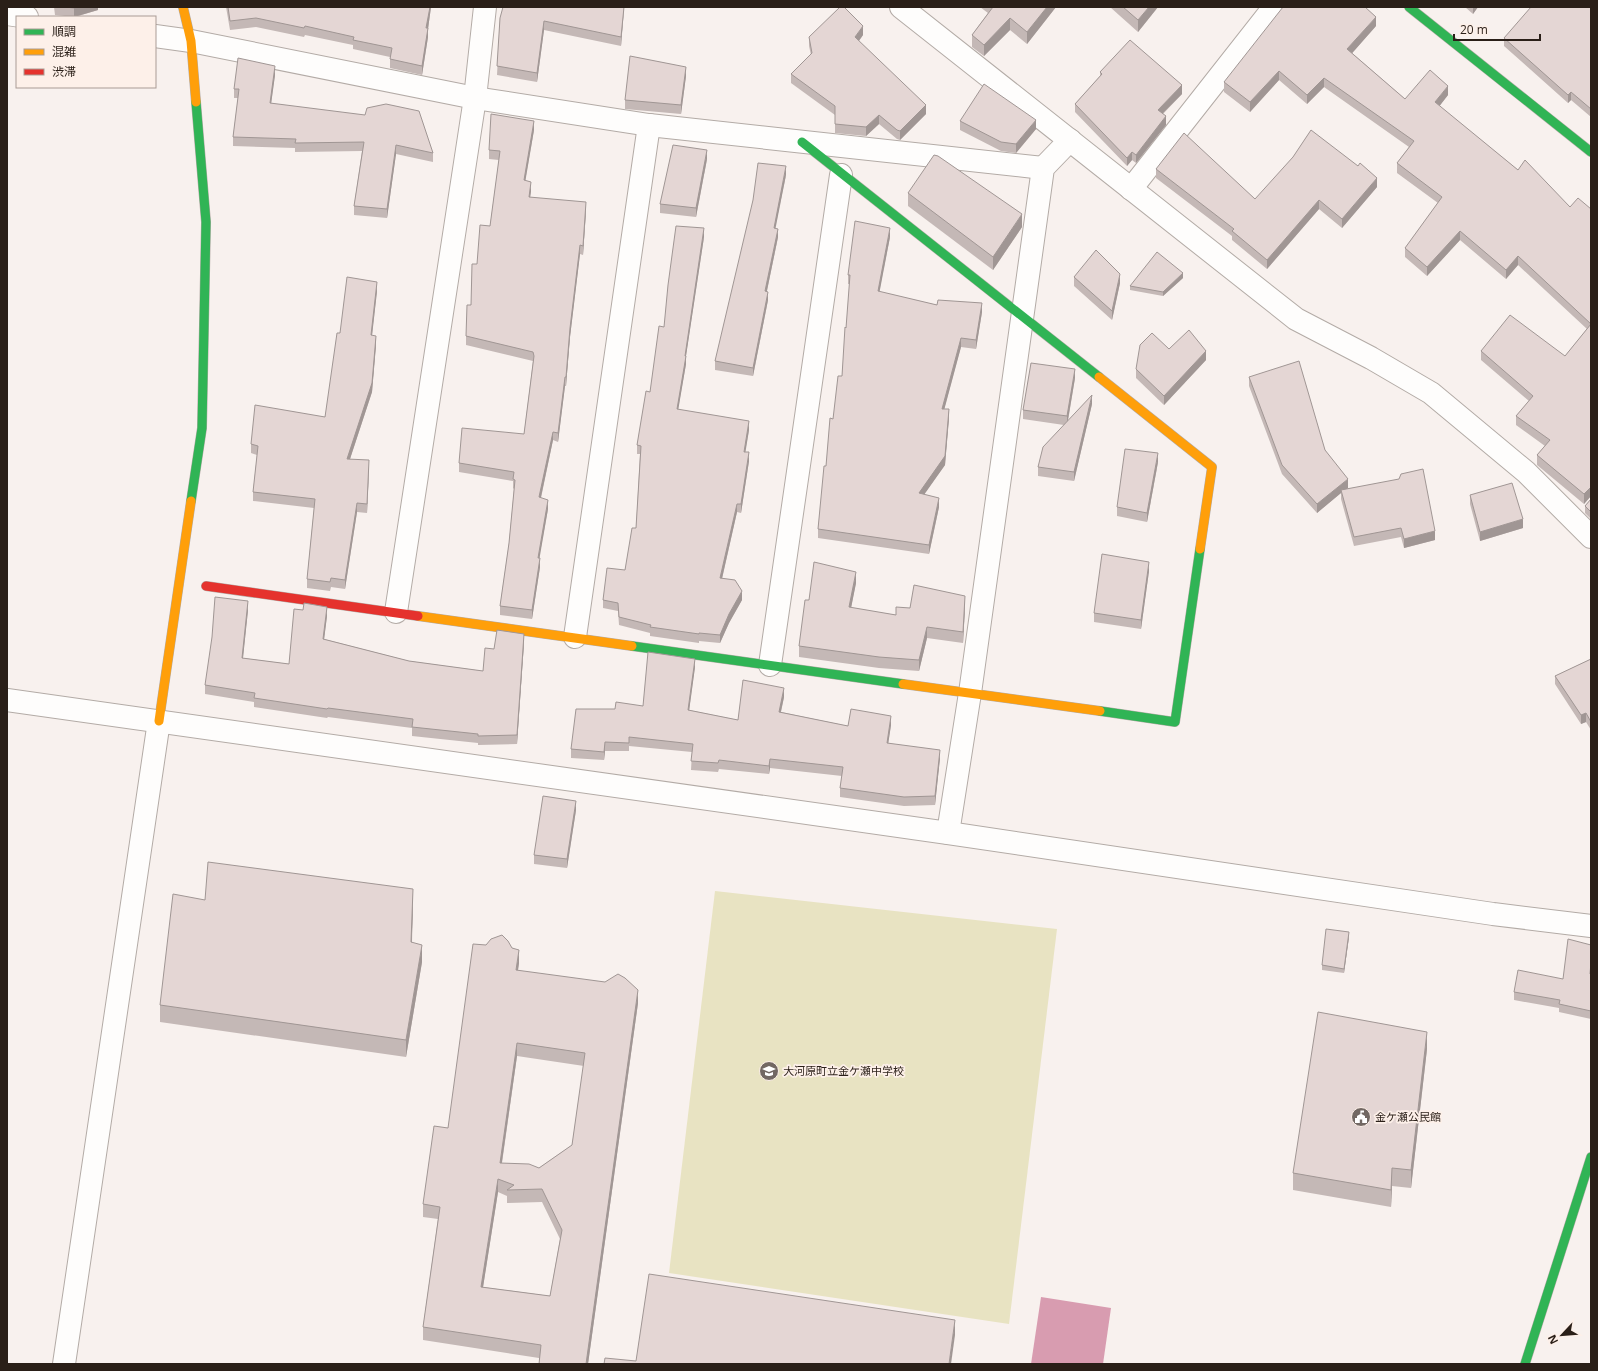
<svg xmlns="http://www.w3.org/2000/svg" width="1598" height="1371" font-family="'Open Sans','Noto Sans JP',sans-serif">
	<rect width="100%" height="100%" fill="#f8f1ee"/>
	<path fill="#e8e3c2" d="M715,891L1057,929L1009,1324L669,1273Z"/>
	<path fill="#d89cb0" d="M1041,1297L1111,1308L1103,1364H1031Z"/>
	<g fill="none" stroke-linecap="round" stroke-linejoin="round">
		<g stroke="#b3aba6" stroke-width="24">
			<g id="street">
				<path d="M901,7L1296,319L1371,358L1431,393L1526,472L1591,537"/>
				<path d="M7,14L27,17"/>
				<path d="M155,36L191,41L475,98L649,125L1043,168"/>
				<path d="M1131,189L1274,7"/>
				<path d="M396,612L475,98L485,7"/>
				<path d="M575,637L649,125"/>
				<path d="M770,665L841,175"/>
				<path d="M7,700L948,833L1493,914L1591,926"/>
				<path d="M948,833L970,693L1043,168L1070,140"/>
				<path d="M64,1364L159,721"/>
			</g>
		</g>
		<g stroke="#b3aba6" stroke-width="10">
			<g id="fast">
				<path d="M1409,7L1591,152"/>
				<path d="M802,142L1099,377"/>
				<path d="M191,501L202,428L206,222L196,102"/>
				<path d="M632,646L903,684"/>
				<path d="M1100,711L1175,722L1200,549"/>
				<path d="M1525,1364L1591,1157"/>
			</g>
		</g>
		<g stroke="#b3aba6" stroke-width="10">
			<g id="slow">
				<path d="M183,7L191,41L196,102"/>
				<path d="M1099,377L1212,467L1200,549"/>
				<path d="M418,616L632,646"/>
				<path d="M903,684L1100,711"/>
				<path d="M159,721L191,501"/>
			</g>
		</g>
		<g stroke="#b3aba6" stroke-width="10">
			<path id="jam" d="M206,586L418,616"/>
		</g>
		<use href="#street" stroke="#fefdfc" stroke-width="22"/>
		<use href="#fast" stroke="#30b455" stroke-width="9"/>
		<use href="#slow" stroke="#ff9f0a" stroke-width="9"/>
		<use href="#jam" stroke="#e5322d" stroke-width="9"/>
	</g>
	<g fill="#c4b8b6" fill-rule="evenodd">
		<path d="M54,7H98V10L75,17L55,15Z"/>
		<path d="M226,7H431L428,29V37L422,75L390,68V57L353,49V45L305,35L304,37L256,27L230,30Z"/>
		<path d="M624,7L621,46L544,30L537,82L497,75L500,18Z"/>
		<path d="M980,7H1056L1027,44L1010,30L984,56L972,47V35L988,13Z"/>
		<path d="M1110,7H1158L1138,32Z"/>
		<path d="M1465,7H1478L1473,14Z"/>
		<path d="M1591,7V117L1571,100L1568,103L1504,46V38Z"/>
		<path d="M1376,26L1352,53L1405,99L1448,95L1439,106L1518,170L1570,207L1591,209V496L1584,504L1537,465V455L1545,446L1516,425V416L1529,401L1481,360V351L1565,356L1587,329L1518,265L1506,279L1460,240L1427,276L1405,257V248L1438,203L1397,173V163L1409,147L1324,87L1307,104L1279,80L1250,112L1224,92V82Z"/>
		<path d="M863,35L859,41L926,114L900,140L897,139L879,124L866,136L835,133V115L791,83V74L811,55L809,46V37Z"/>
		<path d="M1100,72L1182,94L1163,114L1166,125L1136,163L1132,160L1127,166L1075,112V104L1100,76Z"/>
		<path d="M275,75L271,103L433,153V162L396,154L387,218L354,215V206L362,151L295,152V148L233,146V137L238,98H234V89Z"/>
		<path d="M686,76L681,114L625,109V100Z"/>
		<path d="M960,121L1036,129L1016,153L1001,151L960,130Z"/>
		<path d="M534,130L525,181L531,191L530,197L586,211L583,255L580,254L570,337L566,386H565L558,442L553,440L541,498L548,509L539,558L540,567L532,619L500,615V606L509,543L514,489L513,488V481L459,472V463L524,434L533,361L466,345V336L477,264L490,226L499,160L489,159V150Z"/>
		<path d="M707,159L696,217L660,213V204Z"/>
		<path d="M1156,169L1255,199L1377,187L1342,228L1319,209L1267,269L1232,240V236L1156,178Z"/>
		<path d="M786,175L775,228L778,237L767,291L768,300L753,376L715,370V361Z"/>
		<path d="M908,193L1022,227L993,270L908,206Z"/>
		<path d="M704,237L686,356V364L678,409L749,430L745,452L749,461L741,513L737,512L722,579L742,600L729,623L720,643L699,641V643L650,636V633L619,625L618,611L603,608V600L625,570L636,528L640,454H637V445L650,392L664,327Z"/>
		<path d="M890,237L879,292L937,305L982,312L976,349L961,347L944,409L949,418L945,465L924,494L939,507L929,554L818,538V529L826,466L833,419L842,376L850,284H848V275Z"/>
		<path d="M1074,277L1120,283L1112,320L1074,286Z"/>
		<path d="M1183,278L1163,296L1130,290V286Z"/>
		<path d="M377,291L372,336L376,345L372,392L350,459L369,469L367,513L357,512L345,589L331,587L330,591L307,588V579L314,508L253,501V492L257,455L251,453V444L325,417L340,333Z"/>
		<path d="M1169,349L1206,360L1164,405L1136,378V369Z"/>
		<path d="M1249,377L1325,450L1348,488H1347L1435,540L1404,548L1401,537L1354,546L1341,499V493L1317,513L1282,474L1249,386Z"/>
		<path d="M1075,378L1068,421L1092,404L1074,481L1038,476V467L1064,425L1023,419V410Z"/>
		<path d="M1158,462L1147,522L1117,516V507Z"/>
		<path d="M1470,495L1523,528L1480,541L1470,504Z"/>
		<path d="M1591,499V519L1585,513V506Z"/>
		<path d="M1149,571L1141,629L1094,622V613Z"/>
		<path d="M856,583L851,608L896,615L910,608L965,607L963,643L927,638L919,671L879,668L799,657V646L809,600Z"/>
		<path d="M248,610L243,658L289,664L327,616L324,639L409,661L483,671L494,649L524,643L517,744L478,745V743L412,736V728L328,717L327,718L254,707V702L205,694V685Z"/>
		<path d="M1591,659V730L1586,722L1581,724L1555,684V676Z"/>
		<path d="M695,667L689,710L738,720L784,697L781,712L848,726L891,725L888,743L940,758L935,805L904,806L840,797V788L842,776L770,768L769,774L719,769L718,772L691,770L692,752L629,746V751H605L604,760L571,758V749L615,709L643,706Z"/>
		<path d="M576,810L567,868L534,864V855Z"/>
		<path d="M205,900L413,907L412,942L422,962L406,1057L160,1022V1005Z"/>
		<path d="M1349,937L1344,973L1322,970V965Z"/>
		<path d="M486,945L519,963L518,970L638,1003L588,1364H539V1358L423,1340V1327L438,1219L423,1217V1204L448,1128ZM517,1056L584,1066L572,1145L539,1168L502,1163ZM498,1192L507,1196V1203L542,1202L560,1239L550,1296L483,1287Z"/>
		<path d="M1591,974V1019L1559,1012V1008L1514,1000V992L1563,979Z"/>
		<path d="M1427,1049L1411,1188L1392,1186L1391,1207L1293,1190V1173Z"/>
	</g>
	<g fill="#a09694">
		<path d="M78,7H98V10L74,17V8Z"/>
		<path d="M430,7H431L428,29V37L422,75V66L426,28Z"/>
		<path d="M624,7V9L621,46V37Z"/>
		<path d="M1047,7H1056L1027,44V32Z"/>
		<path d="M1149,7H1158L1138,32V20Z"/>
		<path d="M1473,7H1478L1473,14Z"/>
		<path d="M1376,17V26L1347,59V49Z"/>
		<path d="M1010,18V30L984,56V45Z"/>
		<path d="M544,21V30L537,82V73Z"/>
		<path d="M863,26V35L855,46V37Z"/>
		<path d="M275,66V75L270,112V103Z"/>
		<path d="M686,67V76L681,114V105Z"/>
		<path d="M1279,71V80L1250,112V102Z"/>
		<path d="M1324,78V87L1307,104V95Z"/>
		<path d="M1182,85V94L1158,118V110Z"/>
		<path d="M1448,86V95L1435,112V102Z"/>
		<path d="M1571,92V100L1568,103V95Z"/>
		<path d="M926,105V114L900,140V131Z"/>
		<path d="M879,115V124L866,136V127Z"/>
		<path d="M1166,116V125L1136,163V155Z"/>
		<path d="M1036,120V129L1016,153V144Z"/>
		<path d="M534,121V130L524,189V180Z"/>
		<path d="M396,145V154L387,218V209Z"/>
		<path d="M707,150V159L696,217V208Z"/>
		<path d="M1132,152V160L1127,166V158Z"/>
		<path d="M786,166V175L774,236V228Z"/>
		<path d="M1377,178V187L1342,228V219Z"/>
		<path d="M531,182V191L529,206V197Z"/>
		<path d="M1319,200V209L1267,269V260Z"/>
		<path d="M586,202V211L583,255V246Z"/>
		<path d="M1022,214V227L993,270V257Z"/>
		<path d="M704,228V237L686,356V364L677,417V409Z"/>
		<path d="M890,228V237L878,300V291Z"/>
		<path d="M778,229V237L765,300V291Z"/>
		<path d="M1460,231V240L1427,276V267Z"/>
		<path d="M580,245V254L570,337L566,386V377L570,328Z"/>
		<path d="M1518,256V265L1506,279V270Z"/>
		<path d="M1183,273V278L1163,296V292Z"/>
		<path d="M1120,274V283L1112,320V311Z"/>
		<path d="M377,282V291L371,344V335Z"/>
		<path d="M768,292V300L753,376V368Z"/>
		<path d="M982,303V312L976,349V340Z"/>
		<path d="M376,336V345L372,392L347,468V459Z"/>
		<path d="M961,338V347L942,418V409Z"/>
		<path d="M1206,351V360L1164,405V396Z"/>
		<path d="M1075,369V378L1067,425V416Z"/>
		<path d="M565,377V386L558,442V433Z"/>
		<path d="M1092,395V404L1074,481V472Z"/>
		<path d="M949,409V418L945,465L919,502V493Z"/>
		<path d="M749,421V430L744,461V452Z"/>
		<path d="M553,432V440L539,506V497Z"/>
		<path d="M749,452V461L741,513V504Z"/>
		<path d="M1158,453V462L1147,522V513Z"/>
		<path d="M369,460V469L367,513V504Z"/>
		<path d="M1348,479V488L1342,493L1341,490V493L1317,513V504Z"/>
		<path d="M1591,487V496L1584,504V494Z"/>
		<path d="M939,498V507L929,554V545Z"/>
		<path d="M548,500V509L538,567V558Z"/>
		<path d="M357,503V512L345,589V580Z"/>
		<path d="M737,504V512L720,587V578Z"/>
		<path d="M1523,519V528L1480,541V532Z"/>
		<path d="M1435,531V540L1404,548V539Z"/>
		<path d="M540,558V567L532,619V610Z"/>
		<path d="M1149,562V571L1141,629V620Z"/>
		<path d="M856,572V583L849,618V607Z"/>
		<path d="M742,591V600L729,623L720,643V635L729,614Z"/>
		<path d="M965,596V607L963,643V632Z"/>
		<path d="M248,601V610L242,667V658Z"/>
		<path d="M327,607V616L323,648V639Z"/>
		<path d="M927,627V638L919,671V660Z"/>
		<path d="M524,634V643L517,744V735Z"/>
		<path d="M695,659V667L688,719V710Z"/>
		<path d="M784,688V697L779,720V712Z"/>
		<path d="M1586,713V722L1581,724V715Z"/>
		<path d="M891,716V725L887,752V743Z"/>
		<path d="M605,742V751L604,760V752Z"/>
		<path d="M940,750V758L935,805V796Z"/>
		<path d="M770,759V768L769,774V766Z"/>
		<path d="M576,801V810L567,868V859Z"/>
		<path d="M413,889V907L411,959V942Z"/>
		<path d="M1349,932V937L1344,973V969Z"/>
		<path d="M422,945V962L406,1057V1040Z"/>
		<path d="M519,950V963L516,983V970Z"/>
		<path d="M638,990V1003L588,1364H586Z"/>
		<path d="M1427,1032V1049L1411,1188V1170Z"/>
		<path d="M517,1043V1056L500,1175V1163Z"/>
		<path d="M1392,1168V1186L1391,1207V1190Z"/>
		<path d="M498,1179V1192L481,1300V1287Z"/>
		<path d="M955,1320V1335L951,1364H949Z"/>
	</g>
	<g fill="#e4d6d4" stroke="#a09694" fill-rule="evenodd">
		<path d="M65,7H78L74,8Z"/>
		<path d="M228,7H430L426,28H428L422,66L390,59L392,48L353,40L354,37L305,26L304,28L256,18L230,21Z"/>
		<path d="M503,7H624L621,37L544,21L537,73L497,66L500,18Z"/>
		<path d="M840,7H844L863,26L855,37L926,105L900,131L897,130L879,115L866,127L835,124V106L791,74L812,53L809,37Z"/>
		<path d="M993,7H1047L1027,32L1010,18L984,45L972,35Z"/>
		<path d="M1123,7H1149L1138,20Z"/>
		<path d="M1283,7H1365L1376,17L1347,49L1405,99L1430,70L1448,86L1435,102L1518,170L1525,160L1570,207L1578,198L1591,209V324L1518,256L1506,270L1460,231L1427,267L1405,248L1442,197L1397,163L1414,141L1324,78L1307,95L1279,71L1250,102L1224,82Z"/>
		<path d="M1531,7H1591V109L1571,92L1568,95L1504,38Z"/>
		<path d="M1130,40L1182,85L1158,110L1166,116L1136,155L1132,152L1127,158L1075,104L1102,74L1100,72Z"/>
		<path d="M630,56L686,67L681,105L625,100Z"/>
		<path d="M238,58L275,66L270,103L365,115L367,108L386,104L419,111L433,153L396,145L387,209L354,206L364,142L295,143L296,139L233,137L239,89H234Z"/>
		<path d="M984,84L1036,120L1016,144L1001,142L960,121Z"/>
		<path d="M491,114L534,121L524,180L531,182L529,197L586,202L583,246L580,245L570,328L566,377H565L558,433L553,432L539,497L548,500L538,558H540L532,610L500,606L509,543L515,480L513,479L514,472L459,463L462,428L524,434L534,356L533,352L466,336L467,305H471L472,264H477L480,225L490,226L500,151L489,150Z"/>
		<path d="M1311,130L1358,166L1360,163L1377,178L1342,219L1319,200L1267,260L1232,231L1234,229L1156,169L1184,133L1255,199L1293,157Z"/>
		<path d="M673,145L707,150L696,208L660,204Z"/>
		<path d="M934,155L938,156L1022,214L993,257L908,193Z"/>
		<path d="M758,163L786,166L774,228L778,229L765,291L768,292L753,368L715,361L753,200Z"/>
		<path d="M855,221L890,228L878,291L937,305L938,300L982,303L976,340L961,338L942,409H949L945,456L919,493L939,498L929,545L818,529L824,466H826L830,418L833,419L838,376H842L845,327L846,328L850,275H848Z"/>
		<path d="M676,226L704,228L685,356H686L677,409L749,421L744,452H749L741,504H737L720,578L735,580L742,591L729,614L720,635L699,633V634L650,627L651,625L619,617L618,603L603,600L607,568L625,570L632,528H636L641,446L637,445L646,391L650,392L659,326L664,327L668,285Z"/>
		<path d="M1096,250L1120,274L1112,311L1074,277Z"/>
		<path d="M1157,252L1183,273L1163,292L1130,286Z"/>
		<path d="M347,277L377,282L371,335L376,336L372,383L347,459L369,460L367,504L357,503L345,580L331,578L330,582L307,579L315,499L253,492L258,446L251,444L255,405L325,417L337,333H340Z"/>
		<path d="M1510,315L1565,356L1591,324V487L1584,494L1537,455L1550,440L1516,416L1533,396L1481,351Z"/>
		<path d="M1189,330L1206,351L1164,396L1136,369L1140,345L1152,333L1169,349Z"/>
		<path d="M1299,361L1325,450L1348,479L1317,504L1282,465L1249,377Z"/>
		<path d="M1031,363L1075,369L1067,416L1023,410Z"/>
		<path d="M1092,395L1074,472L1038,467L1043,447Z"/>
		<path d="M1125,449L1158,453L1147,513L1117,507Z"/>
		<path d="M1423,469L1435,531L1404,539L1401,528L1354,537L1341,490L1399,479L1401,474Z"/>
		<path d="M1512,483L1523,519L1480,532L1470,495Z"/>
		<path d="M1591,499V512L1585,506Z"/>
		<path d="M1102,554L1149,562L1141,620L1094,613Z"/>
		<path d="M814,562L856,572L849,607L896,615V607L910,608L914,585L965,596L963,632L927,627L919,660L879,657L799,646L805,600H809Z"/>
		<path d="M215,597L248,601L242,658L289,664L294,609L303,610L304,603L327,607L323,639L409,661L483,671L485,648L494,649L497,630L524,634L517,735L478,736V734L412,727L413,719L328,708L327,709L254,698L255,693L205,685L212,637Z"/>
		<path d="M648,652L695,659L688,710L738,720L743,680L784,688L779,712L848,726L851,709L891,716L887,743L940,750L935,796L904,797L840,788L843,767L770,759L769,766L719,760L718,763L691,761L693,744L629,737V743L605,742L604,752L571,749L576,709H615L616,702L643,706Z"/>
		<path d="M1591,659V722L1586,713L1581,715L1555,676Z"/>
		<path d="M543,796L576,801L567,859L534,855Z"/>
		<path d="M208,862L413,889L411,942L422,945L406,1040L160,1005L173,894L205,900Z"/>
		<path d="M1326,929L1349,932L1344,969L1322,965Z"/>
		<path d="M502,935L508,941L512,948L519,950L516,970L605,982L618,974L625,978L638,990L586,1364H539L541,1345L423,1327L440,1207L423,1204L434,1126L448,1128L473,944L486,945L491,939ZM517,1043L585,1053L572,1145L539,1168L529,1164L500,1163ZM498,1179L514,1185L507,1190L542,1189L562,1230L550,1296L481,1287Z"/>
		<path d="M1568,939L1591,945V962L1590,974H1591V1011L1559,1004L1560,1000L1514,992L1518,970L1563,979Z"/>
		<path d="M1318,1012L1427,1032L1411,1170L1392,1168L1391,1190L1293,1173Z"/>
		<path d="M649,1274L955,1320L949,1364H604L605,1358L636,1361Z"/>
	</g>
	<defs>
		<g id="school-disc" transform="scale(1)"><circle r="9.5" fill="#726863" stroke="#fdf0e9"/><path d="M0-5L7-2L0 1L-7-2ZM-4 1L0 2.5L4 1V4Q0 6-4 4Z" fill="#fff"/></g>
		<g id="civic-disc" transform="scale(1)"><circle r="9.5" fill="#726863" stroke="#fdf0e9"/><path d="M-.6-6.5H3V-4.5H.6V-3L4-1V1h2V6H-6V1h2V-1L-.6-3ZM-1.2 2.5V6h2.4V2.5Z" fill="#fff"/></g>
	</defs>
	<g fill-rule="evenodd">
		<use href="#school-disc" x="769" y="1071"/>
		<use href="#civic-disc" x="1361" y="1117"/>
	</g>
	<g text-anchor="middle" stroke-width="3.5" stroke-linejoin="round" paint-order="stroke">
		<g font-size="11" fill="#2a1f18" stroke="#fdf0e9" text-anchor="start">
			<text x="783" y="1075">大河原町立金ケ瀬中学校</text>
			<text x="1375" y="1121">金ケ瀬公民館</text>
		</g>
	</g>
	<rect width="1598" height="1371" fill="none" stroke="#2a1f18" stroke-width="16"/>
	<rect x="16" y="16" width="140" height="72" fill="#fdf0e9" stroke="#a99c95"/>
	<rect x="24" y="29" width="20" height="6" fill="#30b455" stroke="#a99c95"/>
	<text x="52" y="36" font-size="12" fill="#2a1f18">順調</text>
	<rect x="24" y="49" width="20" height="6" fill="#ff9f0a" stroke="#a99c95"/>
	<text x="52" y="56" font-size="12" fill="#2a1f18">混雑</text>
	<rect x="24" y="69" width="20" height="6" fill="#e5322d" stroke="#a99c95"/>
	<text x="52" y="76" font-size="12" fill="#2a1f18">渋滞</text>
	<g transform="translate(1562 1335) rotate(244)" stroke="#fdf0e9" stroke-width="3" paint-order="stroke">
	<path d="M0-3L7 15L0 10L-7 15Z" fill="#2a1f18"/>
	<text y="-6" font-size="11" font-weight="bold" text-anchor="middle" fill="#2a1f18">N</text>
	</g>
	<path d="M1454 34v6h86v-6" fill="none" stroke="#2a1f18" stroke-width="2"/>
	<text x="1460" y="34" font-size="12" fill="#2a1f18" stroke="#fdf0e9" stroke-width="3" paint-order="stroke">20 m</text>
</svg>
